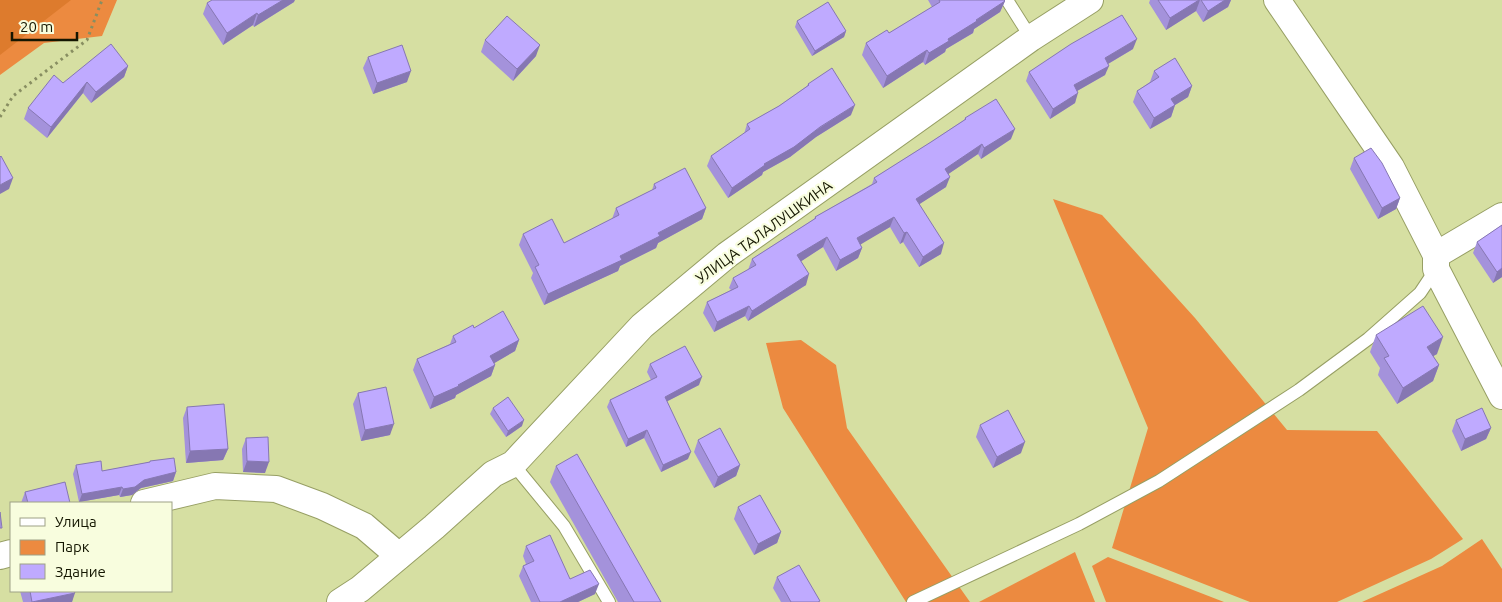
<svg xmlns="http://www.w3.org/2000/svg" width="1502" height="602" font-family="Ubuntu,sans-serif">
	<rect width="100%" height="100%" fill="#d6dfa2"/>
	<g fill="#ec8a40">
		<path d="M0,0H117L102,36L44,43L0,75Z"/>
		<path d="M1053,199L1102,215L1195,318L1287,430L1377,431L1463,539L1431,559L1337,602H1250L1112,548L1148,428Z"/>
		<path d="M801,340L836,365L847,428L970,602H906L783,408L766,343Z"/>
		<path d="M1482,539L1502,569V602H1362L1442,566Z"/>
		<path d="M1075,552L1095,602H979Z"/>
		<path d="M1108,557L1224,602H1106L1092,566Z"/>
	</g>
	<path fill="#dd7b2d" d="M0,0H71L0,55Z"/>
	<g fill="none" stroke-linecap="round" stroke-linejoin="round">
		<g stroke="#979f64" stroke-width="14">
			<g id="service">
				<path d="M1007,0L1031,38"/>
				<path d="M513,464L564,526L609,602"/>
				<path d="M913,602L1079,524L1159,481L1299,390L1368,339L1420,293L1436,269"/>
			</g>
		</g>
		<g stroke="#979f64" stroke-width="28">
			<g id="minor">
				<path d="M1277,0L1391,167L1436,255V269L1502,396"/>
				<path d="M1436,255L1502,216"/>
				<path d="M144,503L215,486L276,489L322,506L364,526L399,556"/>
				<path d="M0,556L11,553"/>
				<path d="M340,602L360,589L434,527L493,474L513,464L642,326L727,255L1031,38L1090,0"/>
			</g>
		</g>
		<path stroke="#888e61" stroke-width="3" stroke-dasharray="2.5 4" stroke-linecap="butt" d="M0,117L13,96L87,40L102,0"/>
		<use href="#service" stroke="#fff" stroke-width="12"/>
		<use href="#minor" stroke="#fff" stroke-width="26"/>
	</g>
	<g fill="#a492db">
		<path d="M928,0H1004L1005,1L1000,12L974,29L973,33L946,49L945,52L925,65L923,62L883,88L862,55L866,43L889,33L932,7Z"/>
		<path d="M1150,0H1231L1228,7L1203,22L1196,11L1166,30L1149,3Z"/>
		<path d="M294,2L254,27L253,25L223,45L203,14L207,3Z"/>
		<path d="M797,21L846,31L844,37L812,56L795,27Z"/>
		<path d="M485,40L536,56L513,81L481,52Z"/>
		<path d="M1133,49L1108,64L1105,75L1077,91L1075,103L1050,119L1026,81L1029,72Z"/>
		<path d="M368,57L407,82L373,94L363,68Z"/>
		<path d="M128,66L124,77L91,103L83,93L47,138L24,119L28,108L63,83Z"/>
		<path d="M1154,71L1192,86L1188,97L1175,105L1171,117L1150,129L1133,102L1137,91L1150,82Z"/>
		<path d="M808,84L851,115L816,137L790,157L763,172L762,175L728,198L707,166L711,156L744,134L747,124L779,106L807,86Z"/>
		<path d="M965,118L1011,139L981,159L978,154L948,174L946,187L919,204L941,254L919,267L903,242L900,244L890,227L860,244L862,248L858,258L836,271L823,247L801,261L806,285L748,321L745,316L714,332L703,313L707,302L731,290L729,288L733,278L748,270L752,259L814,219L815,217L872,184L874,178L931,142L964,120Z"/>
		<path d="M1354,158L1400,198L1396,209L1378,219L1350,169Z"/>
		<path d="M654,184L706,208L702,219L658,243L656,248L620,266L618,271L544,305L531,278L533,273L519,245L523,234L564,243L612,219L616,208L652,190Z"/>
		<path d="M1502,225V277L1493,283L1473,253L1477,242Z"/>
		<path d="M474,328L519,340L515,351L494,363L495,365L491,376L456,395L455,398L430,409L413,370L417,359L450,344L453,336Z"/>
		<path d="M1376,335L1437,354L1433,356L1439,365L1433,381L1397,404L1378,375L1380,368L1370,352Z"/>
		<path d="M650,364L699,385L667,401L688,459L661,472L644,438L626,447L607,407L610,400L651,380L647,372Z"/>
		<path d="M358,393L390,435L361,441L353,404Z"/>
		<path d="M187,407L228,449L223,460L186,463L183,418Z"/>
		<path d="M493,408L522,426L506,437L490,414Z"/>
		<path d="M1456,420L1491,428L1486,439L1461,451L1452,431Z"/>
		<path d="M980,425L1021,453L993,468L976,437Z"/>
		<path d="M246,438L265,473L243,472L242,449Z"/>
		<path d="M698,440L740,465L736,476L714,488L694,452Z"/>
		<path d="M150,461L176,472L173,481L141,488L132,495L120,497L119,495L79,502L73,474L76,465L102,471L150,462Z"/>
		<path d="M556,466L661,602H618L550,482Z"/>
		<path d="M25,492L70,503H21Z"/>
		<path d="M738,507L781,532L777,543L754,555L734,519Z"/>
		<path d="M526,546L570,579L595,594L578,602H531L519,576L523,566L526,564L523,556Z"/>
		<path d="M777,577L819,602H781L773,588Z"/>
		<path d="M20,591H74L72,602H23Z"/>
	</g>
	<g fill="#8677b2">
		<path d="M283,0H295L294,2L254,27L258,15Z"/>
		<path d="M1199,0H1200L1196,11L1166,30L1170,18Z"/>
		<path d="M1225,0H1231L1228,7L1203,22L1208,11Z"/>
		<path d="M1005,1L1000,12L974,29L973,33L946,49L945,52L925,65L929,53L948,39Z"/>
		<path d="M257,13L253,25L223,45L227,33Z"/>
		<path d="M846,31L844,37L812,56L815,51Z"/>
		<path d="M1137,39L1133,49L1101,68L1105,58Z"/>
		<path d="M540,45L536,56L513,81L517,69Z"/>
		<path d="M927,50L923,62L883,88L887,76Z"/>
		<path d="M128,66L124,77L91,103L96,92Z"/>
		<path d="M1109,66L1105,75L1070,95L1074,85Z"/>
		<path d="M411,71L407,82L373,94L377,83Z"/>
		<path d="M87,82L83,93L47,138L51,127Z"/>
		<path d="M1192,86L1188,97L1167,110L1171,99Z"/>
		<path d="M1078,93L1075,103L1050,119L1053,109Z"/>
		<path d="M855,105L851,115L816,137L790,157L763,172L762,175L728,198L732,188L764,164Z"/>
		<path d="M1175,105L1171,117L1150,129L1154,118Z"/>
		<path d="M1015,129L1011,139L981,159L984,148Z"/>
		<path d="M982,144L978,154L941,179L945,169Z"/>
		<path d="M950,177L946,187L912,209L916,199Z"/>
		<path d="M13,178L9,189L0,194V185Z"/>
		<path d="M1400,198L1396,209L1378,219L1382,208Z"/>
		<path d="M706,208L702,219L658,243L656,248L620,266L618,271L544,305L548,294L620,256L658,233Z"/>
		<path d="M894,217L890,227L853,249L857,238Z"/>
		<path d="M907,232L903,242L900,244L904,233Z"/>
		<path d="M827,237L823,247L794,266L797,255Z"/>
		<path d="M944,243L941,254L919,267L923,257Z"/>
		<path d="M862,248L858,258L836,271L840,260Z"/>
		<path d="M1502,268V277L1493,283L1497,272Z"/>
		<path d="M809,274L806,285L748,321L752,311Z"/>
		<path d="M749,306L745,316L714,332L717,322Z"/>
		<path d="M1443,337L1437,354L1421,363L1427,347Z"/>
		<path d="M519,340L515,351L486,368L490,356Z"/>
		<path d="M495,365L491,376L456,395L455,398L430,409L434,397Z"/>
		<path d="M1439,365L1433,381L1397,404L1403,388Z"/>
		<path d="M702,377L699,385L662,404L665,397Z"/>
		<path d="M524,420L522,426L506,437L508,431Z"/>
		<path d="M394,424L390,435L361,441L365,430Z"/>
		<path d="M1491,428L1486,439L1461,451L1465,439Z"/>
		<path d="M647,430L644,438L626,447L628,439Z"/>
		<path d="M1025,442L1021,453L993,468L997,457Z"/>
		<path d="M228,449L223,460L186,463L190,451Z"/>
		<path d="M691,452L688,459L661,472L663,465Z"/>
		<path d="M247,461L269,462L265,473L243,472Z"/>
		<path d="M740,465L736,476L714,488L718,477Z"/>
		<path d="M176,472L173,481L141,488L132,495L120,497L123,489L144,480Z"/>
		<path d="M122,487L119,495L79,502L82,494Z"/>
		<path d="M781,532L777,543L754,555L758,544Z"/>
		<path d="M599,584L595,594L578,602H560Z"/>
		<path d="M75,593L72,602H32Z"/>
	</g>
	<g fill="#bfaaff" stroke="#8677b2">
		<path d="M212,0H283L258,15L257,13L227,33L207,3Z"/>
		<path d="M939,0H1004L1005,1L976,20L977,21L948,39L949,41L929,53L927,50L887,76L866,43L887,30L889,33L940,2Z"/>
		<path d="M1158,0H1199L1170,18Z"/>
		<path d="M1201,0H1225L1208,11Z"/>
		<path d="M828,2L846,31L815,51L797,21Z"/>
		<path d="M1122,15L1137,39L1105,58L1109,66L1074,85L1078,93L1053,109L1029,72L1071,44Z"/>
		<path d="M507,16L540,45L517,69L485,40Z"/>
		<path d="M111,44L128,66L96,92L87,82L51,127L28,108L54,75L63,83Z"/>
		<path d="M402,45L411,71L377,83L368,57Z"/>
		<path d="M1175,58L1192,86L1171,99L1175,105L1154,118L1137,91L1159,77L1154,71Z"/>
		<path d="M832,68L855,105L820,127L794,147L764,164L765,165L732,188L711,156L750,129L747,124L779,106L809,85L808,84Z"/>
		<path d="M996,99L1015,129L984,148L982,144L945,169L950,177L916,199L944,243L923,257L907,232L904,233L894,217L857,238L862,248L840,260L827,237L797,255L809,274L752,311L749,306L717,322L707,302L738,287L733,278L756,265L752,259L816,218L815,217L877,182L874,178L931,142L966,119L965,118Z"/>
		<path d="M1371,148L1382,163L1400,198L1382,208L1354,158Z"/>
		<path d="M1,156L13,178L0,185V157Z"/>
		<path d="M685,168L706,208L658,233L660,236L620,256L622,260L548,294L535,267L539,265L523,234L552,219L564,243L619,215L616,208L656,188L654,184Z"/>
		<path d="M1502,225V268L1497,272L1477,242Z"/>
		<path d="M1423,306L1443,337L1427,347L1439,365L1403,388L1384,358L1389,356L1376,335Z"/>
		<path d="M503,311L519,340L490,356L495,365L458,385L459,386L434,397L417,359L456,342L453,336L473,325L474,328Z"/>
		<path d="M685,346L702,377L665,397L691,452L663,465L647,430L628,439L610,400L657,377L650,364Z"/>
		<path d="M386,387L394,424L365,430L358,393Z"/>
		<path d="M508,397L524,420L508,431L493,408Z"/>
		<path d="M224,404L228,449L190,451L187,407Z"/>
		<path d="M1482,408L1491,428L1465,439L1456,420Z"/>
		<path d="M1008,410L1025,442L997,457L980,425Z"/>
		<path d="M720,428L740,465L718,477L698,440Z"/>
		<path d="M268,437L269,462L247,461L246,438Z"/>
		<path d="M577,454L661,602H634L556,466Z"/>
		<path d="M174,458L176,472L144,480L135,487L123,489L122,487L82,494L76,465L101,461L102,471L150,462V461Z"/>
		<path d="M65,482L70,503H28L25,492Z"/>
		<path d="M760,495L781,532L758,544L738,507Z"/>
		<path d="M0,512L2,528H0Z"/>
		<path d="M550,535L570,579L590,570L599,584L560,602H540L523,566L534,561L526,546Z"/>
		<path d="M799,565L820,601L818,602H791L777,577Z"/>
		<path d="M30,591H74L75,593L32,602Z"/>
	</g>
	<g text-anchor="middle" stroke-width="4.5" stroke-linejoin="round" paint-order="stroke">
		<g font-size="15" fill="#141601" stroke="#f8fdde">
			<text transform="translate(764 232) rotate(-36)" y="5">УЛИЦА ТАЛАЛУШКИНА</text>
		</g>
	</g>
	<rect x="10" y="502" width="162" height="90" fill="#f8fdde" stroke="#9da186"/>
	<rect x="20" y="518" width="25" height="8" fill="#ffffff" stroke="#9da186"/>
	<text x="55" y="527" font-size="15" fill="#141601">Улица</text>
	<rect x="20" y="540" width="25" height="15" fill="#ec8a40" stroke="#9da186"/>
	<text x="55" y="552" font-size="15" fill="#141601">Парк</text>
	<rect x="20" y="564" width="25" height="15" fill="#bfaaff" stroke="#9da186"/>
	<text x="55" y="577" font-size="15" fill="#141601">Здание</text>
	<path d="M12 32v8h65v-8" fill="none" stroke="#141601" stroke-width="2.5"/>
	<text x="20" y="32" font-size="15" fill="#141601" stroke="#f8fdde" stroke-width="4" paint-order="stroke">20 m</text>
</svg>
